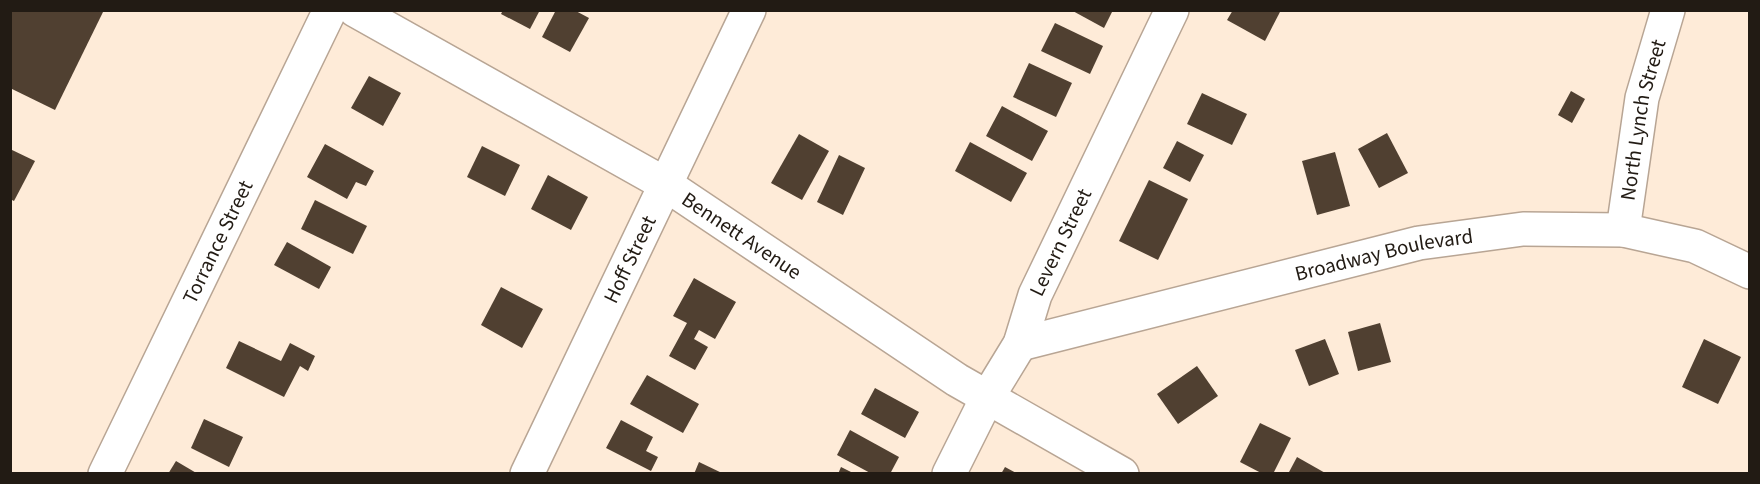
<svg xmlns="http://www.w3.org/2000/svg" width="1760" height="484" font-family="'Source Sans 3',sans-serif">
	<rect width="100%" height="100%" fill="#feebd8"/>
	<g fill="#504031">
		<path d="M10,10H104L55,110L10,88Z"/>
		<path d="M503,10H540L530,29L501,14Z"/>
		<path d="M556,10H574L589,18L570,52L542,37Z"/>
		<path d="M1071,10H1113L1104,28Z"/>
		<path d="M1233,10H1281L1265,41L1227,20Z"/>
		<path d="M1055,23L1103,46L1090,74L1041,51Z"/>
		<path d="M1029,63L1072,83L1056,117L1013,97Z"/>
		<path d="M369,76L401,93L383,126L351,108Z"/>
		<path d="M1571,91L1585,99L1572,123L1558,115Z"/>
		<path d="M1202,93L1247,114L1232,145L1187,124Z"/>
		<path d="M1002,106L1048,131L1032,161L986,136Z"/>
		<path d="M1387,133L1408,173L1379,188L1358,149Z"/>
		<path d="M799,134L829,151L802,200L771,183Z"/>
		<path d="M1177,141L1204,155L1190,182L1163,168Z"/>
		<path d="M970,142L1027,173L1011,202L955,171Z"/>
		<path d="M325,144L374,171L366,186L356,182L347,199L307,177Z"/>
		<path d="M482,146L520,165L505,196L467,177Z"/>
		<path d="M10,149L35,161L14,201L10,199Z"/>
		<path d="M1335,152L1350,206L1317,215L1302,161Z"/>
		<path d="M839,155L865,168L843,215L817,202Z"/>
		<path d="M548,175L588,197L571,230L531,209Z"/>
		<path d="M1149,180L1188,199L1158,260L1119,241Z"/>
		<path d="M315,200L367,226L353,254L301,229Z"/>
		<path d="M287,242L331,267L319,289L274,265Z"/>
		<path d="M694,278L736,302L715,339L699,330L694,339L708,347L695,370L669,356L687,323L673,316Z"/>
		<path d="M501,287L543,309L522,348L481,325Z"/>
		<path d="M1380,323L1391,362L1358,371L1348,332Z"/>
		<path d="M1325,339L1339,374L1309,386L1295,350Z"/>
		<path d="M1704,339L1741,357L1718,404L1682,387Z"/>
		<path d="M239,341L281,361L290,343L315,356L308,371L300,366L284,397L226,368Z"/>
		<path d="M1197,366L1218,396L1178,424L1157,394Z"/>
		<path d="M647,375L699,404L683,433L630,404Z"/>
		<path d="M875,388L919,412L905,438L861,414Z"/>
		<path d="M204,419L243,437L229,467L191,448Z"/>
		<path d="M621,420L653,437L646,451L658,457L651,471L606,448Z"/>
		<path d="M1260,423L1291,438L1273,474H1263L1240,462Z"/>
		<path d="M850,430L899,457L890,474H872L837,455Z"/>
		<path d="M1297,457L1327,474H1288Z"/>
		<path d="M176,461L198,474H168Z"/>
		<path d="M699,462L724,474H694Z"/>
		<path d="M841,467L855,474H838Z"/>
		<path d="M1005,467L1018,474H1001Z"/>
	</g>
	<g fill="none" stroke-linecap="round" stroke-linejoin="round">
		<g stroke="#b8a594" stroke-width="36">
			<g id="minor">
				<path id="s1" d="M355,10L665,184L957,380L1122,474"/>
				<path id="s2" d="M1623,230L1642,98L1668,10"/>
				<path id="s3" d="M1020,344L1419,243L1523,229L1623,230L1695,246L1750,272"/>
				<path id="s4" d="M105,474L330,10"/>
				<path id="s5" d="M527,474L749,10"/>
				<path id="s6" d="M949,474L987,398L1020,344L1035,295L1172,10"/>
			</g>
		</g>
		<use href="#minor" stroke="#fff" stroke-width="33"/>
	</g>
	<g text-anchor="middle" stroke-width="6" stroke-linejoin="round" paint-order="stroke">
		<g font-size="21" fill="#221b14" stroke="#fffbf7">
			<text dy="7" stroke="none"><textPath href="#s2" startOffset="112">North Lynch Street</textPath></text>
			<text dy="7" stroke="none"><textPath href="#s1" startOffset="448">Bennett Avenue</textPath></text>
			<text dy="7" stroke="none"><textPath href="#s4" startOffset="258">Torrance Street</textPath></text>
			<text dy="7" stroke="none"><textPath href="#s6" startOffset="258">Levern Street</textPath></text>
			<text dy="7" stroke="none"><textPath href="#s3" startOffset="375">Broadway Boulevard</textPath></text>
			<text dy="7" stroke="none"><textPath href="#s5" startOffset="238">Hoff Street</textPath></text>
		</g>
	</g>
	<rect width="1760" height="484" fill="none" stroke="#221b14" stroke-width="24"/>
</svg>
